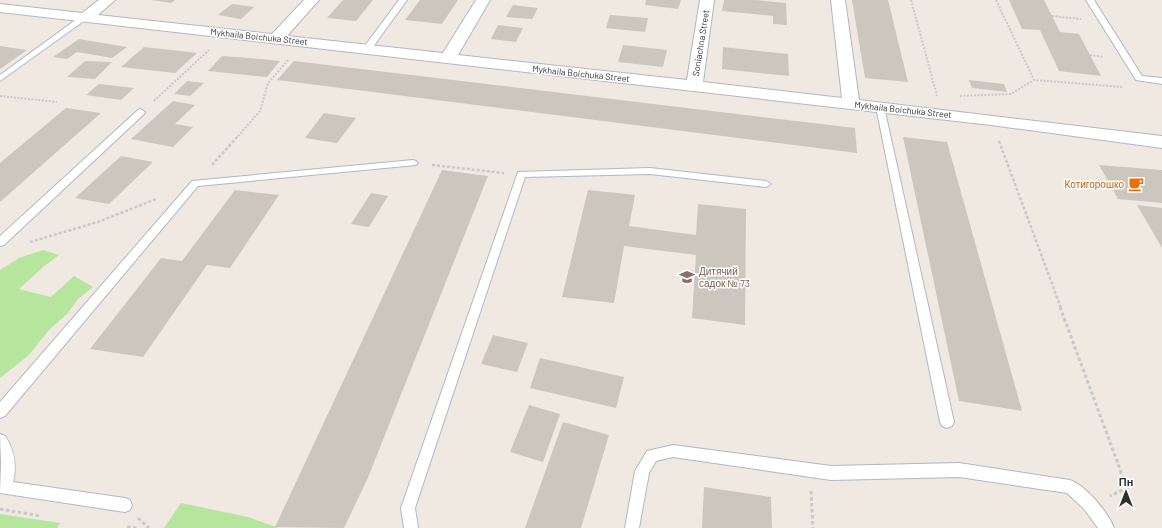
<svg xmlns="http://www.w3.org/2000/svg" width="1162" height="528" font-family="Barlow,sans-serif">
	<rect width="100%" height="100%" fill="#efe9e1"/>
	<g fill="#b6e59e">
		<path d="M43,250L59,255L43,267L19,289L51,297L74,276L93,287L78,299L68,313L49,330L29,355L0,378V270L19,258Z"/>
		<path d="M181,503L248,517L279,528H164Z"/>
		<path d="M0,514L60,523L57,528H0Z"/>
	</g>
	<g fill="#cbc7bf">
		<path d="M151,0H175L171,3Z"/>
		<path d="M343,0H373L356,21L327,18Z"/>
		<path d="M420,0H458L442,24L405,20Z"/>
		<path d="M646,0H681L678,9L645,5Z"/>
		<path d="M724,0H755L786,3L787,25L773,24V16L722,11Z"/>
		<path d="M852,0H888L908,82L865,78Z"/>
		<path d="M1009,0H1044L1060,32L1079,34L1101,76L1059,71L1040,30L1022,29Z"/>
		<path d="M232,4L254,7L241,19L218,15Z"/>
		<path d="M513,5L538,8L532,19L506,17Z"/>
		<path d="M610,15L648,18L645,32L606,28Z"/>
		<path d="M498,25L523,28L516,42L491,39Z"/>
		<path d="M79,39L127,47L112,58L77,52L67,59L53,57Z"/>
		<path d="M623,45L667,50L663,67L618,62Z"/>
		<path d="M0,46L27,50L0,69Z"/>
		<path d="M144,47L172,50L197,53L175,73L121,67Z"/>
		<path d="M723,47L788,54L789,76L722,69Z"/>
		<path d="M222,56L250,58L280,61L267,77L208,71Z"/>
		<path d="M85,61L112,62L95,79L67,77Z"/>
		<path d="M294,61L855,128L857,153L277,80Z"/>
		<path d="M969,80L1004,84L1007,92L972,88Z"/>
		<path d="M187,81L204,83L190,96L174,94Z"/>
		<path d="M99,84L134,88L121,100L86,95Z"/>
		<path d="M173,101L195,105L175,124L193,127L173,147L131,139Z"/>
		<path d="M66,108L101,113L0,202V163Z"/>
		<path d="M324,113L356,118L337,143L305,138Z"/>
		<path d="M903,137L947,142L1022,411L959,401Z"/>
		<path d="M121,156L153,162L109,204L75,198Z"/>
		<path d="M1099,165L1162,170V203L1118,199Z"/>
		<path d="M442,170L488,176L367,480L344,528L275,527Z"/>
		<path d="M235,190L279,195L230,268L207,265L143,357L90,349L161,258L182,261Z"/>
		<path d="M588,190L635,195L629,226L696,235L698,204L746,209L745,325L692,318L696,255L624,246L614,303L562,297Z"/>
		<path d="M371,193L388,196L369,227L351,224Z"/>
		<path d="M1137,205L1162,208V248Z"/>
		<path d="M493,335L528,343L517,372L481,364Z"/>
		<path d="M540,358L624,377L616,408L530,388Z"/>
		<path d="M529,405L560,414L543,462L510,452Z"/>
		<path d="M563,422L609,435L581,528H525Z"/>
		<path d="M704,487L771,497L772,528H702Z"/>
	</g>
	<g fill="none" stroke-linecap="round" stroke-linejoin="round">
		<g stroke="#b4b7c1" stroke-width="2">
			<g id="service">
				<path d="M399,0H407L370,51H364V47Z"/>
				<path d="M1086,0H1094L1142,76L1162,78V84L1136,80Z"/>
				<path d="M81,16H87L88,18L0,81V75Z"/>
				<path d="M880,104L884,107L954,422L952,426L947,428L942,426L940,422L876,107Z"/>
				<path d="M141,109L145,112L144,114L4,245L0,246V236L138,110Z"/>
				<path d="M413,160L416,161L418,163L416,165L198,186L5,416L0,418V402L192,181Z"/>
				<path d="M650,168L766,181L771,184L766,187L650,174L525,177L415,508L418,528H404L401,508L518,172Z"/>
				<path d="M0,434L5,436C15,451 17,465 13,482L125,498L130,500L132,505L130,510L125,512L0,493L1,463Z"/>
				<path d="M673,445L831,466L959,463L1070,480C1086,486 1108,512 1114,528H1098L1084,509L1067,493L959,477L831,480L673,457L656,461L649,473L639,528H625L635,471L647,451Z"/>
			</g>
		</g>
		<g stroke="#b4b7c1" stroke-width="2">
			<path id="minor" d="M99,0H115L98,15L272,34L304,0H319L287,36L443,53L476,0H490L458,55L687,80L700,0H714L703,82L842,98L831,0H845L859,100L1162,136V148L991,125L0,12V4L82,13Z"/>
		</g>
		<g stroke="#c9c9c9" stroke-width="2" stroke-dasharray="2 1.5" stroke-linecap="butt">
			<path d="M911,0L937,96"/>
			<path d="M996,0L1034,80L1123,87"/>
			<path d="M1052,16L1081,19"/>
			<path d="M1090,55L1104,57"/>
			<path d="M0,96L57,102"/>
			<path d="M960,96L1011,94L1034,80"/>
			<path d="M154,101L209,50"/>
			<path d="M238,136L260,111L268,83L289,59"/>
		</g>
		<g stroke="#c9c9c9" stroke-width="2.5" stroke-dasharray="3 2" stroke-linecap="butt">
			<path d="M999,141L1061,308"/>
			<path d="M212,165L239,135"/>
			<path d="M432,165L504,173"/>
			<path d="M30,242L98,222L156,199"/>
		</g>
		<g stroke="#c9c9c9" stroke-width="3" stroke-dasharray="3.5 2.5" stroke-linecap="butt">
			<path d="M1060,307L1127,488L1110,496"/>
			<path d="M811,491L813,528"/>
			<path d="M0,509L41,516"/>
			<path d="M138,518L149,528"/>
			<path d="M127,527L137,528"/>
		</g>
		<use href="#service" fill="#fff" fill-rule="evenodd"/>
		<use href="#minor" fill="#fff" fill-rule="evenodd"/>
	</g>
	<defs>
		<g id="cafe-bare" transform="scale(1.2)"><path d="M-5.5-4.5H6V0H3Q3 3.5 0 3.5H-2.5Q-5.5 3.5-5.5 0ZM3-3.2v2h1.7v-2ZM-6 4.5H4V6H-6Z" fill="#e8710a" stroke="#fff" stroke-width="2.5" paint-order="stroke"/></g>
		<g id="school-bare" transform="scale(1.2)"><path d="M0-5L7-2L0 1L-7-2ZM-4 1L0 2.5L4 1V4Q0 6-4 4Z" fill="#8d6e63" stroke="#fff" stroke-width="2.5" paint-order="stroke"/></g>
	</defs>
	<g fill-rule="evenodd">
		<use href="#cafe-bare" x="1136" y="184"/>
		<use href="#school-bare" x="687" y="277"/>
	</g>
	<g text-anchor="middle" stroke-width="3" stroke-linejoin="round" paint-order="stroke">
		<g font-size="9" fill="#2e2e2e" stroke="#fff">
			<text transform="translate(259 37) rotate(6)" y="3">Mykhaila Boichuka Street</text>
			<text transform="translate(701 43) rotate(-81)" y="3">Soniachna Street</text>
			<text transform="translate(581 74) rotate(6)" y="3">Mykhaila Boichuka Street</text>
			<text transform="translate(903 110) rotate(6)" y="3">Mykhaila Boichuka Street</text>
		</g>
		<g font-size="10" fill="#c56008" stroke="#fff" text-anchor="end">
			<text x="1124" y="188">Котигорошко</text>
		</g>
		<g font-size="10" fill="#785e54" stroke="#fff" text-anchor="start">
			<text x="699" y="275">Дитячий<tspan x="699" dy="12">садок № 73</tspan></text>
		</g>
	</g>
	<g transform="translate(1126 492)" stroke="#ffffff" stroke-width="3" paint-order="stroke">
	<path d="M0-3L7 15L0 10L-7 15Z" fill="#2e2e2e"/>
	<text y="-6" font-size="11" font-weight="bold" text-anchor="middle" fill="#2e2e2e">Пн</text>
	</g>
</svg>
